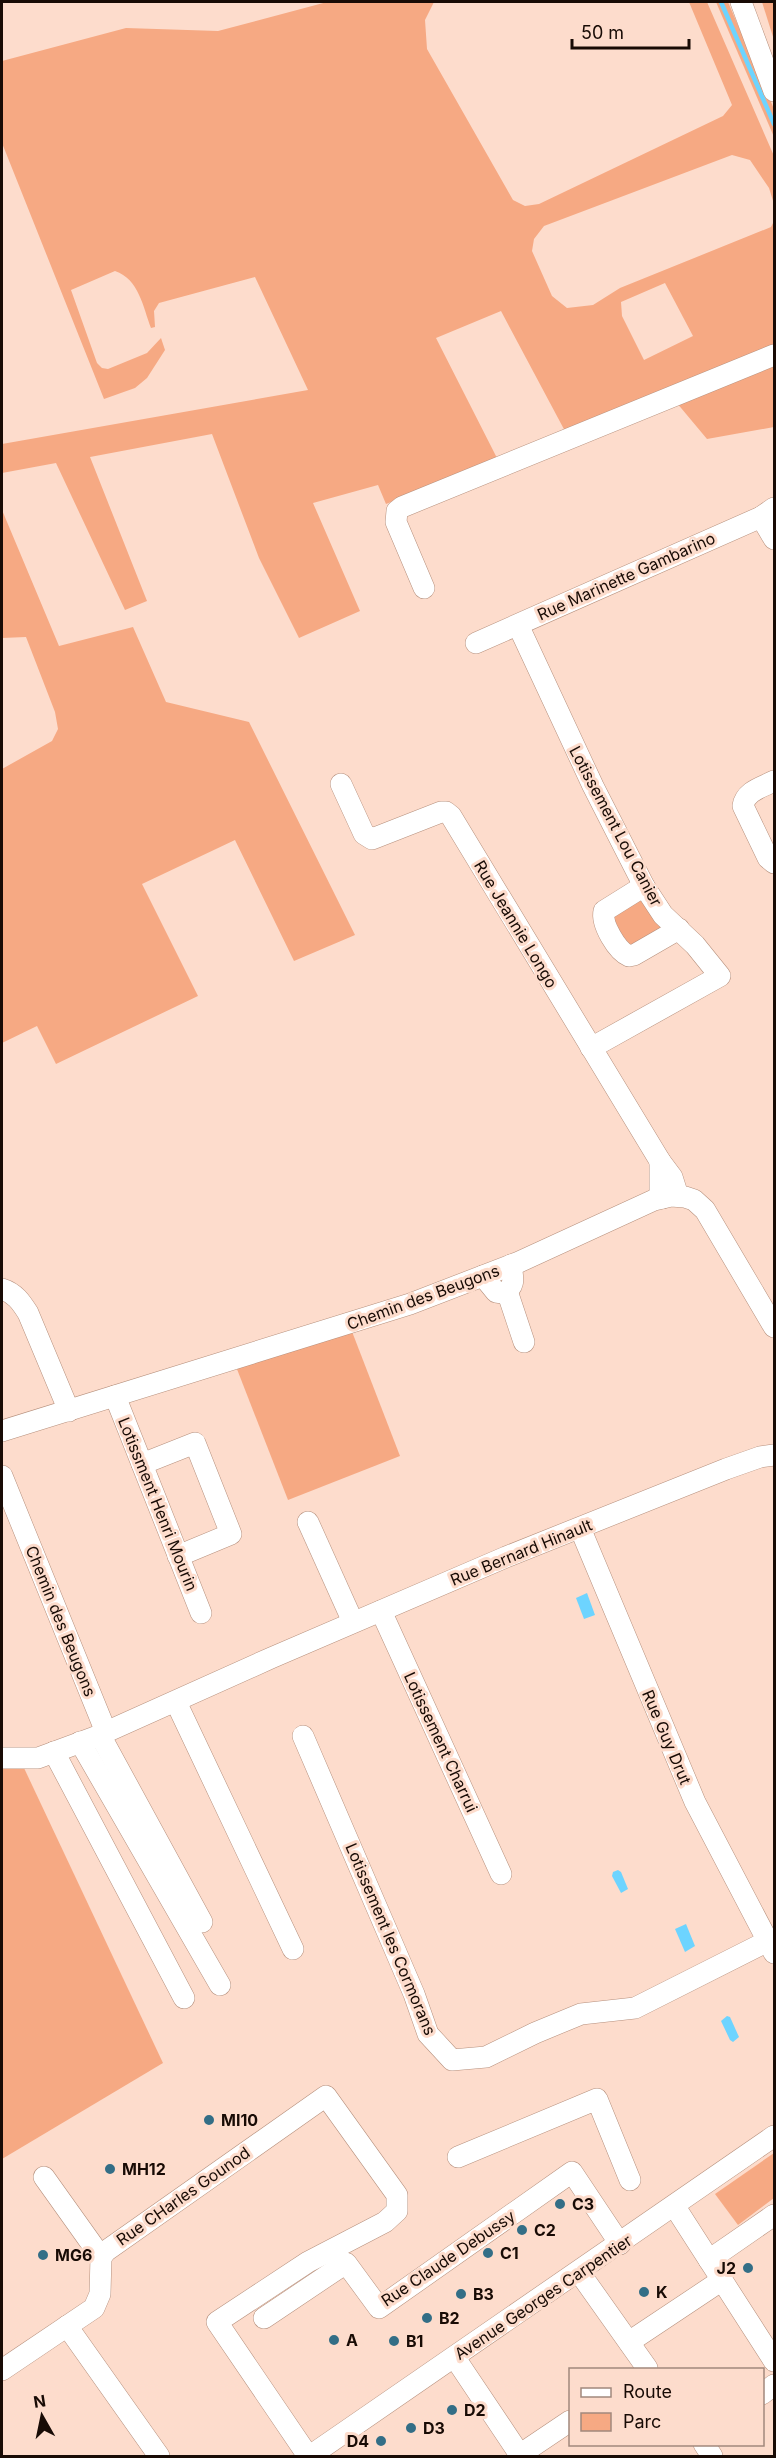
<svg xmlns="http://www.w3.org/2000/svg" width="776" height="2458" font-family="Inter,sans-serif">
	<rect width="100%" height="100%" fill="#fddccc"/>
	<g fill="#f6a983" fill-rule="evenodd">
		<path d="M327,2H434L425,20L427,49L513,200L525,206L539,204L723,116L732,105L689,2H707L774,156V204L769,188L750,160L732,155L544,226L534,239L532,251L552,296L567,308L593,305L620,288L771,227L774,221V427L707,439L666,390L566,433L501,311L436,338L498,460L386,504L378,485L313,503L360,611L299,638L259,558L212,434L90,457L147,601L125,610L56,463L2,473V444L308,390L255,277L159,303L154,311L155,327L151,328C143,307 139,279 115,271L71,290L97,363L102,368L108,369L147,353L161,338L165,350L147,378L135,388L104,399L2,143V61L126,28L218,31ZM665,283L693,336L644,360L622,316L621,302Z"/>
		<path d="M716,2H728L774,109V137Z"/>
		<path d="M762,2H774V40Z"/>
		<path d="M2,510L59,646L133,627L166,702L249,722L355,935L294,961L235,840L142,884L198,996L56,1064L37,1026L2,1043V769L52,741L58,729L55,712L26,637L2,638Z"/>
		<path d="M638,895L663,927L631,950L609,913Z"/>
		<path d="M351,1329L400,1456L288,1500L235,1364Z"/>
		<path d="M2,1766L24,1768L163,2063L2,2159Z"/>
		<path d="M774,2153V2198L738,2225L715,2194Z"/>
	</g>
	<g fill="#6dd4ff">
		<path d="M587,1593L595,1615L584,1619L576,1598Z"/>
		<path d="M618,1870L621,1872L628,1889L621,1893L612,1876L613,1872Z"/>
		<path d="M686,1924L695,1946L685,1952L675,1929Z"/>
		<path d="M727,2016L730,2017L739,2037L733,2042L730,2040L721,2021Z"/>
	</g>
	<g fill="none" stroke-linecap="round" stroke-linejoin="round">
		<path stroke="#6dd4ff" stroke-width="4.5" d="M721,2L774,124"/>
		<g stroke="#b6907d" stroke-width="22">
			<g id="minor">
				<path d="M741,2L774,91"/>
				<path d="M761,517L774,539"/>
				<path d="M424,588L396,522L397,511L402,507L774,355"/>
				<path d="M518,625L593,786L644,886L663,915L695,945L720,976L591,1048"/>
				<path d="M476,643L761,517L774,508"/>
				<path d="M774,781C763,787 745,791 743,806L768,858L774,863"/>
				<path d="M341,784L364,834L372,839L441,812H446L451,816L660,1161"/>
				<path d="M644,886L604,911C601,924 617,951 629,956L634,955L679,929"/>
				<path d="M662,1198L660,1189V1161L672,1177L678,1196"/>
				<path d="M483,1276L496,1292L503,1293C516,1287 513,1278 511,1265"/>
				<path d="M2,1289C15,1293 21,1302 28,1313L69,1411"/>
				<path d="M507,1291L524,1342"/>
				<path d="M115,1396L201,1613"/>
				<path d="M2,1431L410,1304L519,1262L654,1200L671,1196L685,1197L694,1200L705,1210L774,1327"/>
				<path d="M142,1464L195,1443L231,1534L178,1556"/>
				<path d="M2,1476L106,1732"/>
				<path d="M308,1522L353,1622"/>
				<path d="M580,1528L695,1802L774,1953"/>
				<path d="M381,1611L501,1874"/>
				<path d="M176,1702L293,1949"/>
				<path d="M100,1735L202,1922"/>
				<path d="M303,1736L414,1994L428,2034L452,2060L486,2057L535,2033L581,2014L635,2008L768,1941"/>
				<path d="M80,1742L220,1985"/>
				<path d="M54,1752L184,1998"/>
				<path d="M2,1758H38L95,1737L271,1658L506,1557L726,1469L760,1457L774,1455"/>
				<path d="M458,2157L597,2099L630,2180"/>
				<path d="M675,2207L774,2361"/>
				<path d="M101,2257L106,2251L326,2096L397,2195V2211L385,2222L308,2262L217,2322L308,2456"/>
				<path d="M709,2260L774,2215"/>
				<path d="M579,2272L647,2368L646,2370"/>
				<path d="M264,2318L346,2263L379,2308L572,2172L620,2244"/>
				<path d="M67,2326L159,2456"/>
				<path d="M629,2342L722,2280"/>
				<path d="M455,2358L520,2455"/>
				<path d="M2,2370L94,2308L100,2294L101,2257L44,2177"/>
				<path d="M762,2394L774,2385"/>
				<path d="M704,2444L712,2456"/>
				<path d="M310,2456L774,2136"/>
				<path d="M518,2456L570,2421"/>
			</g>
		</g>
		<use href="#minor" stroke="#fff" stroke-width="21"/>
	</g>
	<g fill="#336e86" stroke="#fddccc" stroke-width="2">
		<circle cx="209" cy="2120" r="6"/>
		<circle cx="110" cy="2169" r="6"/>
		<circle cx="560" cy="2204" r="6"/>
		<circle cx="522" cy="2230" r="6"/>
		<circle cx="488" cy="2253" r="6"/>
		<circle cx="43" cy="2255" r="6"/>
		<circle cx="748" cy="2268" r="6"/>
		<circle cx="644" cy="2292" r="6"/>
		<circle cx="461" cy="2294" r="6"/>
		<circle cx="427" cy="2318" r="6"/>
		<circle cx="334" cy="2340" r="6"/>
		<circle cx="394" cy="2341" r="6"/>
		<circle cx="452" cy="2410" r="6"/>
		<circle cx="411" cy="2428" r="6"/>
		<circle cx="381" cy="2441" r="6"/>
	</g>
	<g text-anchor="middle" stroke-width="6" stroke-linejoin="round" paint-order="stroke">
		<g font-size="16" fill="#180b05" stroke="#fddccc">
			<text transform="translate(626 576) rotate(-24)" y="6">Rue Marinette Gambarino</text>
			<text transform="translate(616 826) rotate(62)" y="6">Lotissement Lou Canier</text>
			<text transform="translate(516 924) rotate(59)" y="6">Rue Jeannie Longo</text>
			<text transform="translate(423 1297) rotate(-20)" y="6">Chemin des Beugons</text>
			<text transform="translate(158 1504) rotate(68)" y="6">Lotissment Henri Mourin</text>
			<text transform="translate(521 1552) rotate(-22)" y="6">Rue Bernard Hinault</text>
			<text transform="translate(61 1621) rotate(68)" y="6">Chemin des Beugons</text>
			<text transform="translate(667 1737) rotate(67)" y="6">Rue Guy Drut</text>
			<text transform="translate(441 1742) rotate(65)" y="6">Lotissement Charrui</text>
			<text transform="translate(391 1939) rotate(67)" y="6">Lotissement les Cormorans</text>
			<text transform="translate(183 2196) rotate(-35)" y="6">Rue CHarles Gounod</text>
			<text transform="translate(448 2258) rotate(-34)" y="6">Rue Claude Debussy</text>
			<text transform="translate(543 2297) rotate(-34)" y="6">Avenue Georges Carpentier</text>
		</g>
		<g font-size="16" font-weight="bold" fill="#180b05" stroke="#fddccc" text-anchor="start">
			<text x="221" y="2126">MI10</text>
			<text x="122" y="2175">MH12</text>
			<text x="572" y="2210">C3</text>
			<text x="534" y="2236">C2</text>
			<text x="500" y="2259">C1</text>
			<text x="55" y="2261">MG6</text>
			<text x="736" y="2274" text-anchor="end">J2</text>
			<text x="656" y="2298">K</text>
			<text x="473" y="2300">B3</text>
			<text x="439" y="2324">B2</text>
			<text x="346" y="2346">A</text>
			<text x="406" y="2347">B1</text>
			<text x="464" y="2416">D2</text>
			<text x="423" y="2434">D3</text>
			<text x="369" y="2447" text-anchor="end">D4</text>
		</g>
	</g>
	<rect width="776" height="2458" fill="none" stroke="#180b05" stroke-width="6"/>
	<rect x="569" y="2368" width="195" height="78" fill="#fddccc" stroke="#a1887c" stroke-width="1.5"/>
	<rect x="581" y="2388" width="30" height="9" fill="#ffffff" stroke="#a1887c" stroke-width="1.5"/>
	<text x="623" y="2398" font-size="18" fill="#180b05">Route</text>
	<rect x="581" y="2413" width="30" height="18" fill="#f6a983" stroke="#a1887c" stroke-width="1.5"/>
	<text x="623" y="2428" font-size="18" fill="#180b05">Parc</text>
	<g transform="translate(42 2416) rotate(351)" stroke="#fddccc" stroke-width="4.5" paint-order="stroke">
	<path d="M0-4.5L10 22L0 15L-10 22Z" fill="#180b05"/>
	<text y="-9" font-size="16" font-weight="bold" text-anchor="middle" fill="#180b05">N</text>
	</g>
	<path d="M572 39v9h117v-9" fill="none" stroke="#180b05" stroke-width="3"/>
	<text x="581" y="39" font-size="18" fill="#180b05" stroke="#fddccc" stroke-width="4.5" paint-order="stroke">50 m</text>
</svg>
